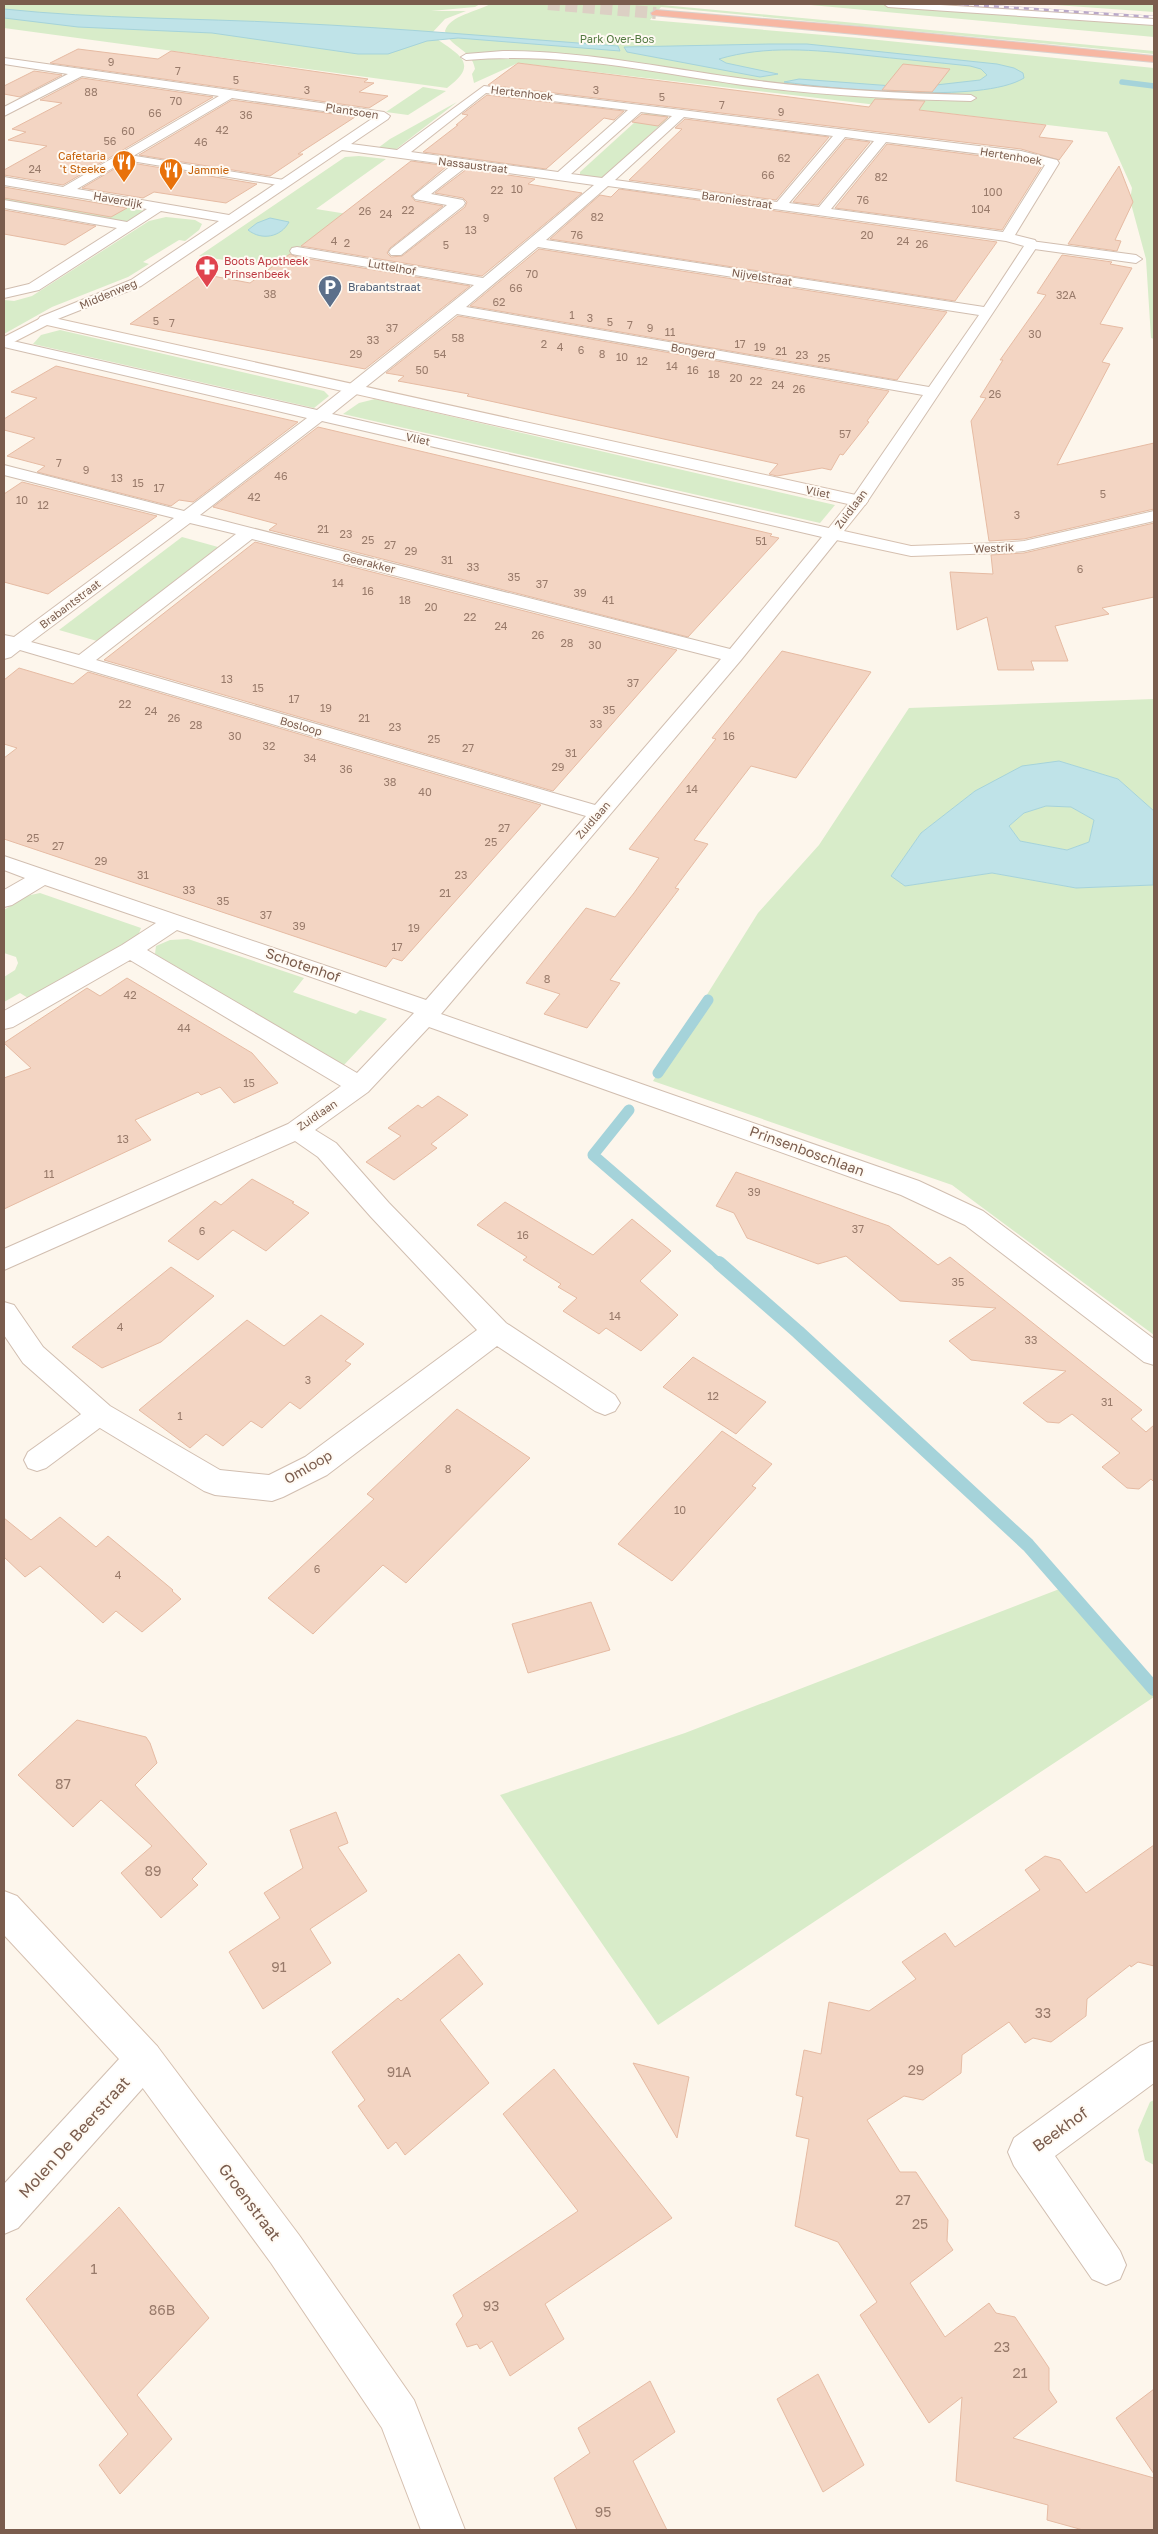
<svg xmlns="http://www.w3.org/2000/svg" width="1158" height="2534" font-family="'Golos Text',sans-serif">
	<rect width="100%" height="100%" fill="#fdf6ec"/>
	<g fill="#d8ecc9">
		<path d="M4,4L426,5L480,4L475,7L431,11H466L445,19L431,34C453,53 484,61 447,88L4,28Z"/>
		<path d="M490,4H663L662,5L1154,51V54L661,7L650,20L859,38L1154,68V339L1151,338L1146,259L1130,200L1132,188L1107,132L518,63L474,83L472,74L475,69C472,49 450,48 445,31C450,15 477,12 490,4Z"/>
		<path d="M800,4H874L1154,23V37Z"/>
		<path d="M1041,4H1154V12Z"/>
		<path d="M423,87L446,91L408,115L386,112Z"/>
		<path d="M457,102L395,150L378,148L390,139Z"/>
		<path d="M646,112L667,115L668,118L602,178L580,176V172Z"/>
		<path d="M359,156L386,159L316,209L410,224L332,225L272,268L199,256L345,157Z"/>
		<path d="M4,187L147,211L130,222L4,201Z"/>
		<path d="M166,217L195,220L202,224L199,230L185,241L179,240L143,262L149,264L128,277L52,307L4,334V300L14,301L32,296L149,221Z"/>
		<path d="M60,330L324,391L329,396L314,408L33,344L41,335Z"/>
		<path d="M375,399L835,505L820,523L343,414L359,403Z"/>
		<path d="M182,537L218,547L97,641L59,630Z"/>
		<path d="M1154,699V811L1118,779L1059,761L975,791L921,833L891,876L905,886L992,873L1076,888L1153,885L1154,882V1335L952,1185L653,1081L758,913L819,845L909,708Z"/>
		<path d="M1046,806L1071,807L1094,820L1089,842L1067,850L1020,841L1009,826L1024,813Z"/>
		<path d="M40,893L141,928L137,938L28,998L20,993L4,1002V977L15,970L18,963L16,957L4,953V910L26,896Z"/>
		<path d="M188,939L304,978L293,992L356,1014L360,1010L387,1019L343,1066L155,954L156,946L170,940Z"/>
		<path d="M1062,1588L1154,1694V1697L658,2025L500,1795L685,1733Z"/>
		<path d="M1154,2100V2165L1145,2160L1138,2130L1150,2102Z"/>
	</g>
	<g fill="#bfe3e8" stroke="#a5d3da" fill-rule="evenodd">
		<path d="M4,9C99,19 195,18 290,23C399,28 509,38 618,46L620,51L458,38L427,41L388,54H358L212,33L78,27L4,18Z"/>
		<path d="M770,44H807L997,64L1014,68L1023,73L1024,78C982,104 835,89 784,82L799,79L893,86H927L980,80L987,75L981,69L970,66C934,62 898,59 863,55C815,50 766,45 719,59L726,63L778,74L760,77L627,52L624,47Z"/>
		<path d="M270,218L289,222C281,237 262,241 248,230L257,223Z"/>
		<path d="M1059,761L1118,779L1154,811L1153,885L1076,888L992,873L905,886L891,876L921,833L975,791L1022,766ZM1046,806L1071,807L1094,820L1089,842L1067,850L1020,841L1009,826L1024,813Z"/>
	</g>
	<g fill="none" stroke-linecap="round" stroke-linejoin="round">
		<path stroke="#a5d3da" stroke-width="5.5" d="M1122,82L1154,86"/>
		<g stroke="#a5d3da" stroke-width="11">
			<path d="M658,1073L708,1000"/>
			<path d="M629,1110L593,1155L720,1265"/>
		</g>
		<path stroke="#a5d3da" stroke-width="14" d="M719,1263L798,1332L1028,1545L1154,1689"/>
	</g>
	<g fill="#f3d5c3" stroke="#e6bba3">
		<path d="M78,49L158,59L171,51L368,79L364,82L374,83L359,92L388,96L369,108L50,63Z"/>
		<path d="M518,63L869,107L875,99L925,101L919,110L1046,125L1039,137L1073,141L1059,160L1021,149L488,85Z"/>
		<path d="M903,64L950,69L932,92L882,90Z"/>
		<path d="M34,71L62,75L20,97L4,94V86Z"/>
		<path d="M82,78L213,97L63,185L4,175V170L47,146L8,140L26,132L12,129L62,103L40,100Z"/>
		<path d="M487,95L624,111L614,120L604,118L546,169L423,152L458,125H456L468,115L462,114Z"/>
		<path d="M232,100L355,117L298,154H303L270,176L139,155Z"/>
		<path d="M642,114L668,117L658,126L632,122Z"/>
		<path d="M685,119L829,137L776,200L629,180L682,129L675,128Z"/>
		<path d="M846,139L870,142L818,205L793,202Z"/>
		<path d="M887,144L1021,161L1042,166L1002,230L835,208Z"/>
		<path d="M411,161L447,166L411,196L415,201L443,206L390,248L387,253L391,257L402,256L465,207L467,202L463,198L435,193L467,169L535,179L528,184L582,193L482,276L301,246Z"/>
		<path d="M126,162L257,184L226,203L154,192L143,198L82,188Z"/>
		<path d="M1119,166L1133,202L1115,240L1121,241L1117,251L1068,244Z"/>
		<path d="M4,187L127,208L111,217L4,198Z"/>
		<path d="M619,189L997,242L955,301L550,239L600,195L611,197Z"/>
		<path d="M4,210L96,226L65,245L4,234Z"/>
		<path d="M539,249L947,312L897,380L470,306Z"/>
		<path d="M290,254L297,257L470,286L365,369L130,324L202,274L250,283Z"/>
		<path d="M1062,255L1112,262L1110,264L1132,268L1100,324L1123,328L1102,362L1110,364L1057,465L1154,443V509L1024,539L989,541L971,421L986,398L980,397L1003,360H1000L1046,295L1037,293Z"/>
		<path d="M458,316L889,391L867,421L869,422L843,455L840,454L831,470L822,468L777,476L769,474L778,464L467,396L469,394L398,381L404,376L386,373Z"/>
		<path d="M56,366L228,406L298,422L193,502L179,500L171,506L37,472L45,466L7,456L35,438L4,430V419L37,398L11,392Z"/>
		<path d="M318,427L772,534L770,536L779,538L688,637L269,530L277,524L213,507Z"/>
		<path d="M22,482L157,516L48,594L4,582V494Z"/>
		<path d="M1154,523V597L1102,608L1109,614L1055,626L1068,661H1031L1034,670H998L987,617L957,630L950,572L993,574L991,555L1024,553Z"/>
		<path d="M255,542L677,650L553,791L104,660Z"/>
		<path d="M782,651L871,672L796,778L751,766L694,840L708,844L675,888L679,889L610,980L620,983L587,1028L544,1014L560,994L526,983L586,908L615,917L634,893L659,858L629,849L716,739L712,738Z"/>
		<path d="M19,668L73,684L88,672L541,805L402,961L393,958L386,967L4,839V758L17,748L4,744V680Z"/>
		<path d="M127,978L252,1053L278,1083L234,1103L220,1087L201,1095L198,1092L135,1120L151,1140L4,1209V1078L31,1068L4,1043L87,988L100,996Z"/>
		<path d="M438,1096L468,1115L431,1144L437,1148L394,1180L366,1162L401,1136L388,1128L418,1105L422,1108Z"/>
		<path d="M736,1172L889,1226L938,1265L950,1257L1142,1410L1131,1419L1146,1432L1154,1425V1482L1151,1479L1139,1489L1127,1488L1102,1467L1120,1453L1072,1414L1059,1423L1047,1422L1023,1403L1066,1371L971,1360L949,1341L996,1308L900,1301L846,1256L818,1264L747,1238L734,1213L716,1206Z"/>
		<path d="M252,1179L294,1202L292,1203L309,1213L266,1251L233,1230L198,1260L168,1241L215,1201L221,1205Z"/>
		<path d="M505,1202L593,1255L632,1219L671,1251L640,1281L678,1315L641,1351L606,1328L599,1334L563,1311L577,1298L558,1287L561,1284L523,1260L527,1257L477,1225Z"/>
		<path d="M171,1267L214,1296L161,1342L102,1368L72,1347Z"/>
		<path d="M321,1315L364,1344L345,1361L351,1364L300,1409L290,1402L262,1428L251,1421L223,1446L206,1434L190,1448L139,1410L247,1320L284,1346Z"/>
		<path d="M693,1357L766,1402L736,1434L663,1387Z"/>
		<path d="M457,1409L530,1458L406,1583L383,1565L313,1634L268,1598L374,1499L367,1494Z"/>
		<path d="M722,1431L772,1464L752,1486L756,1488L672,1581L618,1544Z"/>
		<path d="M60,1517L96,1547L108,1536L173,1590L172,1591L181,1599L142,1632L116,1611L103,1623L40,1566L25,1577L4,1557V1518L31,1540Z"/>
		<path d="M591,1602L610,1650L528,1673L512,1624Z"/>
		<path d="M77,1720L146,1737L150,1743L157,1763L135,1785L207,1864L192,1879L198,1885L161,1918L121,1873L152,1846L101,1800L73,1827L18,1775Z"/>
		<path d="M336,1812L348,1843L338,1847L367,1891L310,1929L331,1963L263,2009L229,1952L280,1918L264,1893L303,1868L290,1830Z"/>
		<path d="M1154,1845V1966L1138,1962L1131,1967L1130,1965L1087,1999L1086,2016L1051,2042L1033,2038L1025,2043L1009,2022L962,2055L961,2073L923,2100L904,2096L867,2120L900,2172H916L948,2220L947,2241L953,2250L910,2283L945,2337L989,2303L996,2313L1015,2317L1049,2368V2390L1057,2402L1013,2438L1154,2478V2530H1083L1047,2520L1048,2505L956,2481L962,2397L929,2423L860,2315L877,2302L838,2242L795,2226L809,2139L796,2136L803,2097L796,2095L804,2050L821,2054L829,2002L869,2011L882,2002L916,1979L902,1962L945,1933L955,1947L1040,1890L1025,1870L1045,1856L1060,1860L1086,1893Z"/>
		<path d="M459,1954L483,1984L440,2020L489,2083L405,2155L396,2142L388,2149L358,2106L365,2100L332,2052L398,1998L401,2001Z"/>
		<path d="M633,2063L689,2077L677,2138Z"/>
		<path d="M554,2069L672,2218L545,2304L564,2339L510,2376L492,2341L480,2349L477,2344L467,2347L456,2324L463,2316L453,2295L578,2211L503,2114Z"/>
		<path d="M119,2207L209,2318L137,2395L172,2439L120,2494L99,2465L128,2434L26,2299Z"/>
		<path d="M818,2374L864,2465L823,2492L777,2399Z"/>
		<path d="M650,2381L675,2432L633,2461L667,2530H577L554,2478L590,2453L578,2428Z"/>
		<path d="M1154,2389V2474L1116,2418Z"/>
	</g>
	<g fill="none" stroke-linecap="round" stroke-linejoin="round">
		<path stroke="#dcd0c4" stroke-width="12" stroke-dasharray="12 5.5" stroke-linecap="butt" d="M548,4L656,13"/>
		<g stroke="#d1beb0" stroke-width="2">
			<g id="lane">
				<path d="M884,4H925L1154,19V25L888,7Z"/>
				<path d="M503,51C590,51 673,70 759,81C829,90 900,93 971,95L976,98L971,101C900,99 829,96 759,87C658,74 569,51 466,60L461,57L466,54Z"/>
				<path d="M123,154L284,180L290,183L284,186L119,159V155Z"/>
				<path d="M1031,241L1136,255L1142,259L1136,263L1027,248L1025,245Z"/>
				<path d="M100,1404L109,1407L113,1414L109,1421L46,1468L37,1471L28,1468L24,1460L28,1452L91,1407Z"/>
			</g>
		</g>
		<g stroke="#d1beb0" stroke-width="2">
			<g id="street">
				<path d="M4,58L384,112L390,116L388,119L351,144L397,150L484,86L1021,151L1057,160L1059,163L1015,235L1035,240L1038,245L865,505H853L850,501L923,395L457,314L332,414L833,529L839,530L842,534L741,660L441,1014L919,1181L983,1211L1154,1339V1365L1144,1362L965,1225L901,1195L429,1027L368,1092L315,1130L336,1143L389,1203L506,1323L615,1395L620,1403L615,1411L605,1415L595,1411L497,1346L327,1475L283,1497L272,1501L215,1495L204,1491L90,1422L23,1363L4,1335V1302L14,1305L43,1347L110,1406L220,1470L269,1475L305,1457L477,1330L371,1217L318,1157L295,1141L4,1270V1249L288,1124L341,1086L130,960L13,1027L4,1029V1011L122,945L156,923L45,885L12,905L4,907V890L25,878L4,870V856L426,1000L586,816L20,650L11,657L4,659V635L14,637L174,518L4,475V465L184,511L307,418L4,347V339L317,410L474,285L297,255L292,254L290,251L292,248L297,247L483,278L594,185L466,167L431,194L463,200L465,203L463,206L401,255H391L389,252L391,249L447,205L415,199L413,196L452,165L342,150L141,286L45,324L40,323L38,320L40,317L131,280L219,221L161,211L39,290L4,298V290L29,284L117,228L4,208V200L127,222L147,209L4,185V177L63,187L219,96L82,76L4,116V107L68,74L4,64ZM486,93L628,110L558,172L411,152ZM232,98L373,118L229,215L77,189ZM641,112L672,116L602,178L571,174ZM684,117L833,136L777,202L615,180ZM845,137L874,141L819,207L789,203ZM886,142L1021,159L1045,165L1003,232L831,209ZM608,186L1006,241L1024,246L984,307L546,240ZM538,247L979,315L929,387L466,307ZM322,421L822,537L730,649L200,515ZM190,523L236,534L79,655L31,642ZM252,539L721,659L595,805L96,660ZM177,930L414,1013L357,1073L147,950Z"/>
				<path d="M144,2040L157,2046L163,2059L157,2072L18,2228L4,2234V2184L131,2046Z"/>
				<path d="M1154,2041V2083L1055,2156L1120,2251L1126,2265L1120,2279L1106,2285L1092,2279L1014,2166L1008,2152L1014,2138L1140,2046Z"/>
			</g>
		</g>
		<g stroke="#d6c0b0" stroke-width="2">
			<g id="secondary">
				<path d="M45,316L865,497L868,501L844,531L911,546L999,543L1024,541L1154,511V521L1024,551L999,553L911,556L827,538L824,534L848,504L47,325L4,347V337Z"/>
				<path d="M4,1891L17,1896L157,2046L299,2235L414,2400L465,2530H421L382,2428L271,2263L131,2072L4,1935Z"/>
			</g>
		</g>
		<g stroke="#dad1cd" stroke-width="2">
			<path id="highway" d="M656,10L862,27L1154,56V62L652,15L651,13Z"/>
		</g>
		<use href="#lane" fill="#fff" fill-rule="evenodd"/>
		<use href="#street" fill="#fff" fill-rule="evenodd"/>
		<use href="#secondary" fill="#fff" fill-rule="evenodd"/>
		<use href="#highway" fill="#f7b7a3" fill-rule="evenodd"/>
		<g stroke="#b9a8c9" stroke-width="2.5">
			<path id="rail" d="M959,4L1154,17"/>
		</g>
		<use href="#rail" stroke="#fffaf3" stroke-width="2" stroke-dasharray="5" stroke-linecap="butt"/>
	</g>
	<defs>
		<g id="restaurant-pin" transform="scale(1.25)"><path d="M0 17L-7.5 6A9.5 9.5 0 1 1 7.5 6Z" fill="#e8710a" stroke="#fffaf3"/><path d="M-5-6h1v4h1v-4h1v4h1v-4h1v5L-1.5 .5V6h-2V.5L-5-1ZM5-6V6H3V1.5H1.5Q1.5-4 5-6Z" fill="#fff"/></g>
		<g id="pharmacy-pin" transform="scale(1.25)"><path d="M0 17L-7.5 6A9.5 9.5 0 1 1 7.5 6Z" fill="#e0444e" stroke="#fffaf3"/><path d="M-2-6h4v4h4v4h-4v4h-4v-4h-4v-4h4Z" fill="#fff"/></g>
		<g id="parking-pin" transform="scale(1.25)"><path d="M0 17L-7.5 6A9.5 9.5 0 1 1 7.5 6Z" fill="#5c6f8a" stroke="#fffaf3"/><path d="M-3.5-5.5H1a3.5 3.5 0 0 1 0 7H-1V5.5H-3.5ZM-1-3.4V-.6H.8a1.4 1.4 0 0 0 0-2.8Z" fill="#fff"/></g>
	</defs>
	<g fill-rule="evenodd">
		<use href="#restaurant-pin" x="124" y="162"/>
		<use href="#restaurant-pin" x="171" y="170"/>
		<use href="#pharmacy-pin" x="207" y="267"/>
		<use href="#parking-pin" x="330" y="287"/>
	</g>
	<g text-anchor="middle" stroke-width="4" stroke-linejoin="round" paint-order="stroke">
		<g font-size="11" fill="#537a41" stroke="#fffaf3">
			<text x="617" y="43">Park Over-Bos</text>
		</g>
		<g font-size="11" fill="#987a6a">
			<text x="111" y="66">9</text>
			<text x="178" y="75">7</text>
			<text x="236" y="84">5</text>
			<text x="307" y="94">3</text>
			<text x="596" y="94">3</text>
			<text x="91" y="96">88</text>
			<text x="662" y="101">5</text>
			<text x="176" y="105">70</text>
			<text x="722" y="109">7</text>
			<text x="781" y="116">9</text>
			<text x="155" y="117">66</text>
			<text x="246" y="119">36</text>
			<text x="222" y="134">42</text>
			<text x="128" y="135">60</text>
			<text x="110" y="145">56</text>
			<text x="201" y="146">46</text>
			<text x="784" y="162">62</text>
			<text x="35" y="173">24</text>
			<text x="768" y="179">66</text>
			<text x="881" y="181">82</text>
			<text x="517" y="193">10</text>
			<text x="497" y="194">22</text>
			<text x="993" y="196">100</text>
			<text x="863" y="204">76</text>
			<text x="981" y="213">104</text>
			<text x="408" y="214">22</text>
			<text x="365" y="215">26</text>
			<text x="386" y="218">24</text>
			<text x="597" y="221">82</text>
			<text x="486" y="222">9</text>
			<text x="471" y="234">13</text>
			<text x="577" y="239">76</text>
			<text x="867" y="239">20</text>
			<text x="334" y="245">4</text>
			<text x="903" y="245">24</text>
			<text x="347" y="247">2</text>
			<text x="922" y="248">26</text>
			<text x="446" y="249">5</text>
			<text x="532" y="278">70</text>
			<text x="516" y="292">66</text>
			<text x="270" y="298">38</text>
			<text x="1066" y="299">32A</text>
			<text x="499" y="306">62</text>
			<text x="572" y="319">1</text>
			<text x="590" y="322">3</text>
			<text x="156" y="325">5</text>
			<text x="610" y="326">5</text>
			<text x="172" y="327">7</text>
			<text x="630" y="329">7</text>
			<text x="392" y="332">37</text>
			<text x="650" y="332">9</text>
			<text x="670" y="336">11</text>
			<text x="1035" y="338">30</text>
			<text x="458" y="342">58</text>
			<text x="373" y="344">33</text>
			<text x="544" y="348">2</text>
			<text x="740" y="348">17</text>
			<text x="560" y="351">4</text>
			<text x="760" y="351">19</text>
			<text x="581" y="354">6</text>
			<text x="781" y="355">21</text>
			<text x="356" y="358">29</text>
			<text x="440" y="358">54</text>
			<text x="602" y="358">8</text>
			<text x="802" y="359">23</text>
			<text x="622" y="361">10</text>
			<text x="824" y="362">25</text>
			<text x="642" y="365">12</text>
			<text x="672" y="370">14</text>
			<text x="422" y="374">50</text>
			<text x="693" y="374">16</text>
			<text x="714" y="378">18</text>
			<text x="736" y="382">20</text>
			<text x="756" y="385">22</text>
			<text x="778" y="389">24</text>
			<text x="799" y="393">26</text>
			<text x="995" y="398">26</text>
			<text x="845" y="438">57</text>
			<text x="59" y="467">7</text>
			<text x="86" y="474">9</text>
			<text x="281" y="480">46</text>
			<text x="117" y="482">13</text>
			<text x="138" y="487">15</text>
			<text x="159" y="492">17</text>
			<text x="1103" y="498">5</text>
			<text x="254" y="501">42</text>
			<text x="22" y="504">10</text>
			<text x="43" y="509">12</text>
			<text x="1017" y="519">3</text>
			<text x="323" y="533">21</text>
			<text x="346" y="538">23</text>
			<text x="368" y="544">25</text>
			<text x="761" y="545">51</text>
			<text x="390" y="549">27</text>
			<text x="411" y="555">29</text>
			<text x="447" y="564">31</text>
			<text x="473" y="571">33</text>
			<text x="1080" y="573">6</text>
			<text x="514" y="581">35</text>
			<text x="338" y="587">14</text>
			<text x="542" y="588">37</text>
			<text x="368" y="595">16</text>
			<text x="580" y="597">39</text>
			<text x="405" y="604">18</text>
			<text x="608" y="604">41</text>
			<text x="431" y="611">20</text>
			<text x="470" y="621">22</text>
			<text x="501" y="630">24</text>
			<text x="538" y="639">26</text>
			<text x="567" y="647">28</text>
			<text x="595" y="649">30</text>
			<text x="227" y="683">13</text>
			<text x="633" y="687">37</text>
			<text x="258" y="692">15</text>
			<text x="294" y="703">17</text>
			<text x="125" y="708">22</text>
			<text x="326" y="712">19</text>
			<text x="609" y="714">35</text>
			<text x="151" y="715">24</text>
			<text x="174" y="722">26</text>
			<text x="364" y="722">21</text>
			<text x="596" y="728">33</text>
			<text x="196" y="729">28</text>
			<text x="395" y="731">23</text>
			<text x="235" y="740">30</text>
			<text x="729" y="740">16</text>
			<text x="434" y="743">25</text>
			<text x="269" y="750">32</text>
			<text x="468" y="752">27</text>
			<text x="571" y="757">31</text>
			<text x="310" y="762">34</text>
			<text x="558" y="771">29</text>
			<text x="346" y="773">36</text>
			<text x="390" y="786">38</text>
			<text x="692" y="793">14</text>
			<text x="425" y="796">40</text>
			<text x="504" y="832">27</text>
			<text x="33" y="842">25</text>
			<text x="491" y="846">25</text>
			<text x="58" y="850">27</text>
			<text x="101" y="865">29</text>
			<text x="143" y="879">31</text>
			<text x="461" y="879">23</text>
			<text x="189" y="894">33</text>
			<text x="445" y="897">21</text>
			<text x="223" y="905">35</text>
			<text x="266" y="919">37</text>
			<text x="299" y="930">39</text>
			<text x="414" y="932">19</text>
			<text x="397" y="951">17</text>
			<text x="547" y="983">8</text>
			<text x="130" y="999">42</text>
			<text x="184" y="1032">44</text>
			<text x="249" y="1087">15</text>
			<text x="123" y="1143">13</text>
			<text x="49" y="1178">11</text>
			<text x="754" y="1196">39</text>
			<text x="858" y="1233">37</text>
			<text x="202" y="1235">6</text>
			<text x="523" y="1239">16</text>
			<text x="958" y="1286">35</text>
			<text x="615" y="1320">14</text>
			<text x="120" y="1331">4</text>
			<text x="1031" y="1344">33</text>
			<text x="308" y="1384">3</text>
			<text x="713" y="1400">12</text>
			<text x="1107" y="1406">31</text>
			<text x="180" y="1420">1</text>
			<text x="448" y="1473">8</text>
			<text x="680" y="1514">10</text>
			<text x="317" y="1573">6</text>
			<text x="118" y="1579">4</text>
		</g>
		<g font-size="11" fill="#7a5c4d" stroke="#fffaf3">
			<text transform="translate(522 93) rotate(7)" y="4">Hertenhoek</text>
			<text transform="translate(352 111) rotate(9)" y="4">Plantsoen</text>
			<text transform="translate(1011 156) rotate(9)" y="4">Hertenhoek</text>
			<text transform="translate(473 165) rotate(7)" y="4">Nassaustraat</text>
			<text transform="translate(118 200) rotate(10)" y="4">Haverdijk</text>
			<text transform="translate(737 200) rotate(8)" y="4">Baroniestraat</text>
			<text transform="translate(392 267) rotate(10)" y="4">Luttelhof</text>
			<text transform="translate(762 277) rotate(9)" y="4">Nijvelstraat</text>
			<text transform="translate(108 294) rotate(-23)" y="4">Middenweg</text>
			<text transform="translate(693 351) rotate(10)" y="4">Bongerd</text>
			<text transform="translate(418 439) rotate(13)" y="4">Vliet</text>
			<text transform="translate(818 492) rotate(12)" y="4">Vliet</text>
			<text transform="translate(851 509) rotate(-53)" y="4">Zuidlaan</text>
			<text transform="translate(994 548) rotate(-2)" y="4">Westrik</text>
			<text transform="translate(369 563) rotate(14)" y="4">Geerakker</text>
			<text transform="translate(70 604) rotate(-37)" y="4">Brabantstraat</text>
			<text transform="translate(301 726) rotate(16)" y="4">Bosloop</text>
			<text transform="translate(593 820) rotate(-49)" y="4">Zuidlaan</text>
			<text transform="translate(317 1115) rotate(-34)" y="4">Zuidlaan</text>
		</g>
		<g font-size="11" fill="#c56008" stroke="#fffaf3" text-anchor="end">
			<text x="106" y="160">Cafetaria<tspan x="106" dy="13">'t Steeke</tspan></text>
			<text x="188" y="174" text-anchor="start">Jammie</text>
		</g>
		<g font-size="11" fill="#be3a42" stroke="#fffaf3" text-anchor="start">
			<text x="224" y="265">Boots Apotheek<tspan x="224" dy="13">Prinsenbeek</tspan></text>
		</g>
		<g font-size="11" fill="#4e5e75" stroke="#fffaf3" text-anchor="start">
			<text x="348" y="291">Brabantstraat</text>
		</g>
		<g font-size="14" fill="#7a5c4d" stroke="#fffaf3">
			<text transform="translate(303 965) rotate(19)" y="5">Schotenhof</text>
			<text transform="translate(807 1151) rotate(20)" y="5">Prinsenboschlaan</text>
			<text transform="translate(308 1467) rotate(-30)" y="5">Omloop</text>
		</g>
		<g font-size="14" fill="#987a6a">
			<text x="63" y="1789">87</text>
			<text x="153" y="1876">89</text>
			<text x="279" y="1972">91</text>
			<text x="1043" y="2018">33</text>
			<text x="916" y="2075">29</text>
			<text x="399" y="2077">91A</text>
			<text x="903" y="2205">27</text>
			<text x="920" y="2229">25</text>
			<text x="94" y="2274">1</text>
			<text x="491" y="2311">93</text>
			<text x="162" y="2315">86B</text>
			<text x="1002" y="2352">23</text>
			<text x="1020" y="2378">21</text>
			<text x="603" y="2517">95</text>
		</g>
		<g font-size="16" fill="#7a5c4d" stroke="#fffaf3">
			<text transform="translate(1060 2129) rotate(-36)" y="6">Beekhof</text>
			<text transform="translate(74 2137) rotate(-48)" y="6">Molen De Beerstraat</text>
			<text transform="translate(250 2202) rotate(53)" y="6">Groenstraat</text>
		</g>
	</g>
	<rect width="1158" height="2534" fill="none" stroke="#7a5c4d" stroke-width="10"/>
</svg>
